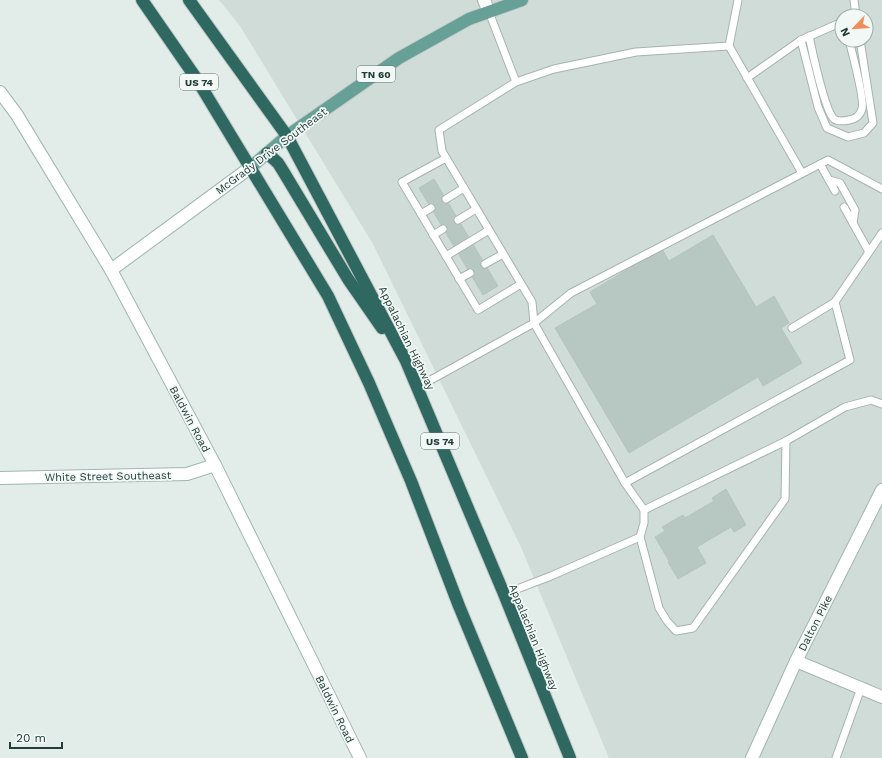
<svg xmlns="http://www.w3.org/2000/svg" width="882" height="758" font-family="'Work Sans',sans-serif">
	<rect width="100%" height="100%" fill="#e2ece8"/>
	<path fill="#d0dcd7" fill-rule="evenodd" d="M219,0H882V758H609L521,547L373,244L240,26ZM842,16H866V40H842Z"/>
	<g fill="#b7c7c2" stroke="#b4c5c0">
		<path d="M434,179L498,286L483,295L419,188Z"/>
		<path d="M713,235L756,307L774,296L789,323L781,328L802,363L763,386L758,377L629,453L555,328L597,304L590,292L662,249L669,261Z"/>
		<path d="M726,489L746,525L734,532L731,527L697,547L706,563L678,579L668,562L669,561L655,537L665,531L662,527L683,515L685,518L714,501L712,498Z"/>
	</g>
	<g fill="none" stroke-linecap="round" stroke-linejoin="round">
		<g stroke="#a5b4b0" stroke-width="9">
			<g id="lane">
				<path d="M854,0L856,16"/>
				<path d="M489,12L516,82"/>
				<path d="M809,36C812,51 825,111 834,119C838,122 844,121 849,120C855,119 860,116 862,109C865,100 852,52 849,40"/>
				<path d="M801,40L818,107L827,128L848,137L864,133L873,123L860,40"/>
				<path d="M729,46L802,173"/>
				<path d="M747,78L801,40L842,22"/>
				<path d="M446,158L402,182L478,310L521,284"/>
				<path d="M820,164L835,191"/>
				<path d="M829,180L840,183L855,210L853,223"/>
				<path d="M446,199L464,188"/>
				<path d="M844,207L869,252"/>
				<path d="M421,214L431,208"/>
				<path d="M458,220L476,209"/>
				<path d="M433,235L443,229"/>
				<path d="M446,256L489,230"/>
				<path d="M485,264L503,254"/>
				<path d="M459,279L470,273"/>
				<path d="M792,328L835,302"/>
				<path d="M418,387L534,323L571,293L828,160L882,189"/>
				<path d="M625,483L850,360L835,302L882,233"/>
				<path d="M644,510L786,441L845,407L871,400L882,404"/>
				<path d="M640,537L659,608L667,621L676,631L693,628L785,499L786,441"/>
				<path d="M504,594L551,576L640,537L644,523V510L625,483L534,323L532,302L442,151L439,130L516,82L554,69L636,52L729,46L738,0"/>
				<path d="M836,758L861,688"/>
			</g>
		</g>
		<g stroke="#a5b4b0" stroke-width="14">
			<g id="street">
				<path d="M484,0L489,12"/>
				<path d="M796,661L882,697"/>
			</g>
		</g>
		<g stroke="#a0b7b1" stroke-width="14">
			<g id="secondary">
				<path d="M0,92L17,115L111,270L215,465L360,758"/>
				<path d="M111,270L251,167"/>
				<path d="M0,478L187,474L215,465"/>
				<path d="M752,758L796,661L882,490"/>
			</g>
		</g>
		<g stroke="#c1c9c7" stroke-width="14">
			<path id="primary" d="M251,167L287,136L399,58L469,19L522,0"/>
		</g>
		<g stroke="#c1c9c7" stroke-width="14">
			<g id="highway">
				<path d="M142,0L196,78L328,296L369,383L411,481L459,606L522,758"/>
				<path d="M189,0L287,136L406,361L504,594L570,758"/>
				<path d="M267,153L278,163L283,171L348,279L382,328"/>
			</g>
		</g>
		<use href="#lane" stroke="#fff" stroke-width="7"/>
		<use href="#street" stroke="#fff" stroke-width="12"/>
		<use href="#secondary" stroke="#fff" stroke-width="12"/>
		<use href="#primary" stroke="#67a097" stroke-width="12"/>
		<use href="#highway" stroke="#2f6861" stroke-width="12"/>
	</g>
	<g text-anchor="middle" stroke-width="3.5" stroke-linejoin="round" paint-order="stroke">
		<g fill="#f2f8f6" stroke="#607571" stroke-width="1">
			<rect x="357" y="66" width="38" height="16" rx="3"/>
			<rect x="180" y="74" width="38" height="16" rx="3"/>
			<rect x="421" y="433" width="38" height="16" rx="3"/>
		</g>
		<g font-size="10" font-weight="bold" fill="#223d38">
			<text x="376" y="78">TN 60</text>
			<text x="199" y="86">US 74</text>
			<text x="440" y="445">US 74</text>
		</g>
		<g font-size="11" fill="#223d38" stroke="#f2f8f6">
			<text transform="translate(271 151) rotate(-37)" y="4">McGrady Drive Southeast</text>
			<text transform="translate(407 338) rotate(64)" y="4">Appalachian Highway</text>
			<text transform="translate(190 419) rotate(62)" y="4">Baldwin Road</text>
			<text transform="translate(108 476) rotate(-1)" y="4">White Street Southeast</text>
			<text transform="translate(815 623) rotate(-63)" y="4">Dalton Pike</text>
			<text transform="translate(534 637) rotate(68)" y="4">Appalachian Highway</text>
			<text transform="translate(335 709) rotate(64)" y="4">Baldwin Road</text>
		</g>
	</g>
	<g transform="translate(854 28) rotate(245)"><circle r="19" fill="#f2f8f6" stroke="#9fadaa"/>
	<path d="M0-3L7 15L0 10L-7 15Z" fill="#ef8e5d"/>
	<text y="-6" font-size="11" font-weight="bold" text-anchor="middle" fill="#223d38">N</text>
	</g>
	<path d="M10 742v6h52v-6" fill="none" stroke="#223d38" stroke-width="2"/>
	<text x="16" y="742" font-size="12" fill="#223d38" stroke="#f2f8f6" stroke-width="3" paint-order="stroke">20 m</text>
</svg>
